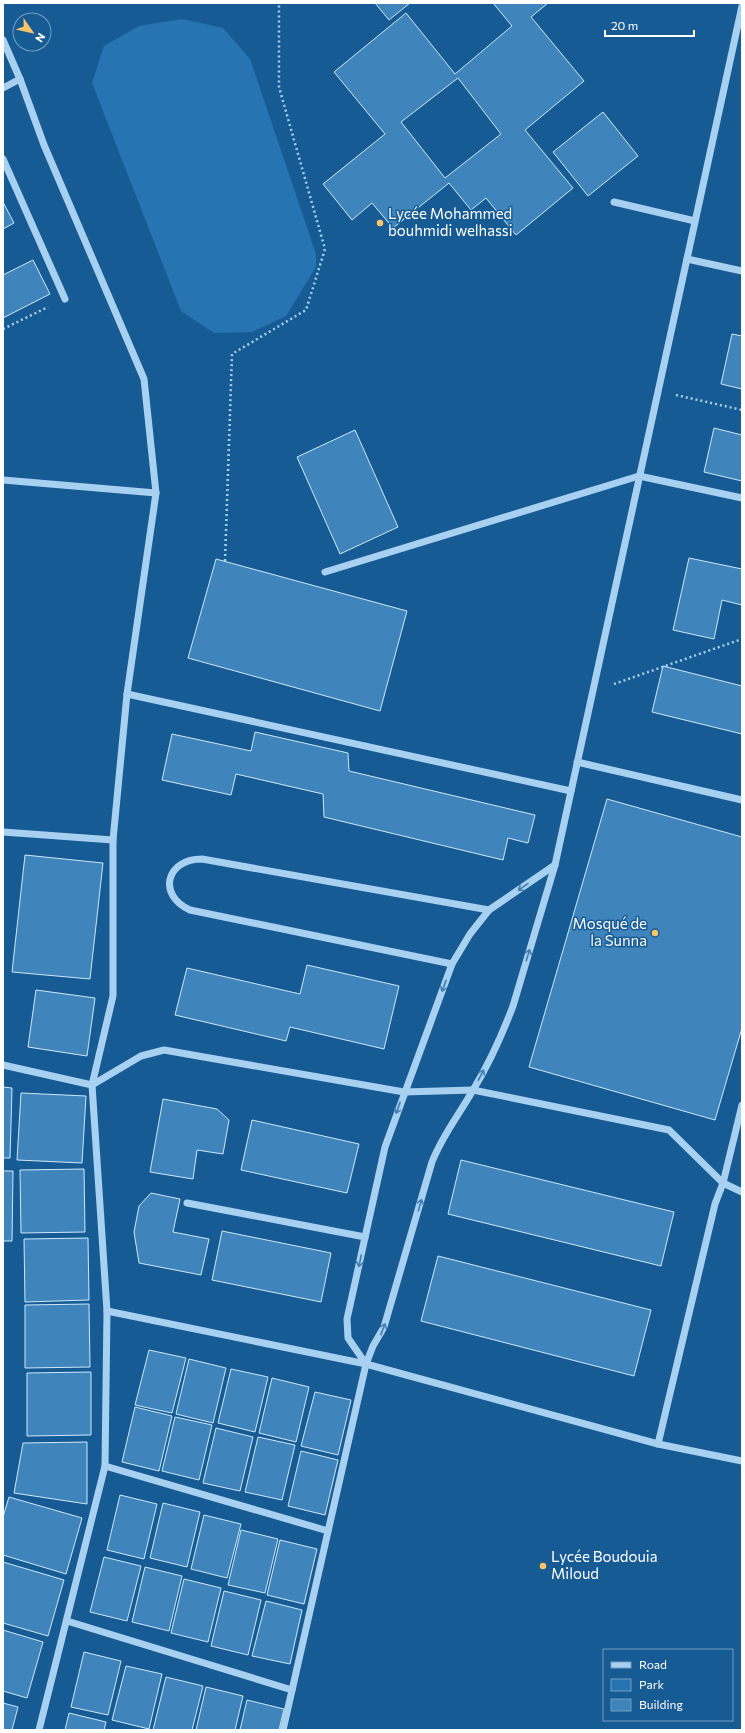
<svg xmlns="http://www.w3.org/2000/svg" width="745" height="1733" font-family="Commissioner,sans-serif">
	<rect width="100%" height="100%" fill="#175b95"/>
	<path fill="#2674b2" d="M182,19L223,28L250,59L316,254V267L286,316L252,332L214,333L181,311L92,83L104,46L139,26Z"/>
	<g fill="#3f85bc" stroke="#cfe8fc" fill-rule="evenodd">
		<path d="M375,3H410L389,20Z"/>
		<path d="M493,3H548L531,17L584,81L525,130L573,188L516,235L486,198L471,210L449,183L393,228L372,203L352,220L323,184L385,134L334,72L406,13L455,74L512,26ZM458,78L501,134L445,178L401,122Z"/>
		<path d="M603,112L638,156L588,196L553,152Z"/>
		<path d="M3,202L14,223L3,229Z"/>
		<path d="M33,260L50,294L3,318V275Z"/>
		<path d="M732,334L742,336V389L721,384Z"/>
		<path d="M714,428L742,435V481L704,472Z"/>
		<path d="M355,430L398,527L340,554L297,457Z"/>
		<path d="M689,558L742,569V605L722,600L714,639L673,630Z"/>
		<path d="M216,559L407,611L380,711L188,658Z"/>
		<path d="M663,666L742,686V734L652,712Z"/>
		<path d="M255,732L348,753L349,771L535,815L528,843L508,838L503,860L324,817L323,794L236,774L231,795L162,780L172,734L251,751Z"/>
		<path d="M607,799L742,837V1028L715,1120L529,1067Z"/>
		<path d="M25,855L103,863L90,979L12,972Z"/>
		<path d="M307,965L399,986L384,1049L290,1027L286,1041L175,1015L187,968L300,994Z"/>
		<path d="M36,990L95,998L87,1056L28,1047Z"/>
		<path d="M3,1087L12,1088L10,1158H3Z"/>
		<path d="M21,1093L86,1096L82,1163L17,1160Z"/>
		<path d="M163,1099L217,1109L229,1120L223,1154L197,1150L193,1179L150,1172Z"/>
		<path d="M252,1120L359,1144L347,1193L241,1170Z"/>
		<path d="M461,1160L674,1212L661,1266L448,1214Z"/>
		<path d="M84,1169L85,1232L21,1233L20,1170Z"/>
		<path d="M3,1171H13L12,1241H3Z"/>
		<path d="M151,1193L180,1199L173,1232L209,1239L201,1275L139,1263L134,1232L139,1206Z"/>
		<path d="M222,1231L331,1253L321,1302L212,1280Z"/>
		<path d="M88,1238L89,1300L25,1302L24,1239Z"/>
		<path d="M438,1256L651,1310L634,1376L421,1321Z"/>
		<path d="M89,1304L90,1367L25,1368V1305Z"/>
		<path d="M149,1350L186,1358L172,1413L135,1405Z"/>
		<path d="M189,1359L226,1368L213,1423L176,1414Z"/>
		<path d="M231,1369L268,1377L255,1432L218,1423Z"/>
		<path d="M91,1372V1435L27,1436V1373Z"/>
		<path d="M272,1378L309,1387L296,1442L259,1433Z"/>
		<path d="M315,1392L351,1400L338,1455L301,1446Z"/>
		<path d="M135,1407L172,1416L159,1471L122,1462Z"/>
		<path d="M175,1417L212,1425L199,1480L162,1471Z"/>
		<path d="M216,1428L253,1437L240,1491L203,1483Z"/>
		<path d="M258,1437L295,1445L282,1500L245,1492Z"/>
		<path d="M87,1442V1504L14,1493L23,1443Z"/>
		<path d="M301,1451L338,1460L325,1515L288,1506Z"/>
		<path d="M120,1495L157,1504L144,1559L107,1550Z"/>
		<path d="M9,1497L82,1518L66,1574L3,1555V1517Z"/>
		<path d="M163,1503L200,1512L187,1567L150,1558Z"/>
		<path d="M204,1515L241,1524L227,1578L191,1569Z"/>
		<path d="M241,1530L278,1539L265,1593L228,1585Z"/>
		<path d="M280,1540L317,1549L304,1604L267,1595Z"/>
		<path d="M104,1557L141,1566L127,1621L90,1612Z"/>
		<path d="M3,1562L64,1580L48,1636L3,1623Z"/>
		<path d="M145,1567L182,1576L169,1631L132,1622Z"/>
		<path d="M184,1579L221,1588L208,1642L171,1633Z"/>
		<path d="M224,1591L261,1600L248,1655L211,1646Z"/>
		<path d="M266,1601L302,1610L290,1664L252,1656Z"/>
		<path d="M3,1630L43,1642L27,1698L3,1691Z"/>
		<path d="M84,1652L121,1661L108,1715L71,1707Z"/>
		<path d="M126,1666L162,1674L149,1729L112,1720Z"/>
		<path d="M166,1677L203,1686L192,1730H153Z"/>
		<path d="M206,1687L243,1696L235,1730H196Z"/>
		<path d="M247,1700L284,1709L279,1730H240Z"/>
		<path d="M3,1703L18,1707L12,1730H3Z"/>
		<path d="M69,1713L106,1722L104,1730H65Z"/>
	</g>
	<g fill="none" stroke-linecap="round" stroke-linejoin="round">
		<g stroke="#a8d1f1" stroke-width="2.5" stroke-dasharray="2 3" stroke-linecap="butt">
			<path d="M3,329L48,307"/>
			<path d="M676,395L742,410"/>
			<path d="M225,561L232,354L306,310L325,249L279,87V3"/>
			<path d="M614,684L742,639"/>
		</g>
		<g stroke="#a8d1f1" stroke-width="7">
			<path d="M3,40L20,79L44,145L144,379L156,493L127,694L113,840V996L92,1085L107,1311L105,1466L39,1730"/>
			<path d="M3,88L20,79"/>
			<path d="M3,159L65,299"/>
			<path d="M614,202L695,221"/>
			<path d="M687,259L742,271"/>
			<path d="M3,480L156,493"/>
			<path d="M325,572L639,476L742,498"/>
			<path d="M127,694L571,791"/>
			<path d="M577,762L742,800"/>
			<path d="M3,832L113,840"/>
			<path d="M452,964L190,910C157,895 166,859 202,859L489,910"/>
			<path d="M3,1065L92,1085L141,1056L164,1050L404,1092L473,1090L669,1130L723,1183L742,1192"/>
			<path d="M187,1203L365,1237"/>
			<path d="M107,1311L366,1364L658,1444L742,1461"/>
			<path d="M366,1364L348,1338L347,1319L385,1147L452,964L470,934L489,910L555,865"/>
			<path d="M658,1444L715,1204L723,1183L742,1105"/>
			<path d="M105,1466L328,1531"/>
			<path d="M67,1621L292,1690"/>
			<path d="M283,1730L366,1364L373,1346L384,1327L432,1162C443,1134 459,1115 473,1090C489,1064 502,1035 513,1006L555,865L742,6"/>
		</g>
	</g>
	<defs><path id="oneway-shaft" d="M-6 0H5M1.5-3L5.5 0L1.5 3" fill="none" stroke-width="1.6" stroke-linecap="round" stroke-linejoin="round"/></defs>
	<g stroke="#427eb1">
		<use href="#oneway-shaft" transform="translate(523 887) rotate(145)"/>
		<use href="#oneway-shaft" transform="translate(528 955) rotate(-73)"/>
		<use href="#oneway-shaft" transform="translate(444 986) rotate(110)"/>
		<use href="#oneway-shaft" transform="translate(481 1075) rotate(-63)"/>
		<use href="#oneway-shaft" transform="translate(398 1108) rotate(110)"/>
		<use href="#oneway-shaft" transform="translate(420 1205) rotate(-74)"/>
		<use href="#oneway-shaft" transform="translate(360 1261) rotate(102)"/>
		<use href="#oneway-shaft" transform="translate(383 1329) rotate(-69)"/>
	</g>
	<g fill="#ffc368" stroke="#175b95" stroke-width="1.5">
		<circle cx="380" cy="223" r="4"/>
		<circle cx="655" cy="933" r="4"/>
		<circle cx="543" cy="1566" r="4"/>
	</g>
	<g text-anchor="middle" stroke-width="3" stroke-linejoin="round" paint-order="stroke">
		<g font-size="15" fill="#fff" stroke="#175b95" text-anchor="start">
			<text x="388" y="219">Lycée Mohammed<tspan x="388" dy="17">bouhmidi welhassi</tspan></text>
			<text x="647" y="929" text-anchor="end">Mosqué de<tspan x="647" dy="17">la Sunna</tspan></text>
			<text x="551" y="1562">Lycée Boudouia<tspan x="551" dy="17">Miloud</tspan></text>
		</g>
	</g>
	<rect width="745" height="1733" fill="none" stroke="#ffffff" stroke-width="8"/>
	<rect x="603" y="1649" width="130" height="72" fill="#175b95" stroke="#749dbf"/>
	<rect x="611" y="1662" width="20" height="6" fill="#a8d1f1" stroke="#749dbf"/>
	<text x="639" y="1669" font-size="12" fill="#ffffff">Road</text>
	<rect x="611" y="1679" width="20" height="12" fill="#2674b2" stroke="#749dbf"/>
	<text x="639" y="1689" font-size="12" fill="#ffffff">Park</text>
	<rect x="611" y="1699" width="20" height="12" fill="#3f85bc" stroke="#749dbf"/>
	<text x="639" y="1709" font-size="12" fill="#ffffff">Building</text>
	<g transform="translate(32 32) rotate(124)"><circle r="19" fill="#175b95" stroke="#749dbf"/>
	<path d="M0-3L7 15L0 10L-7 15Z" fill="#ffc368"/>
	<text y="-6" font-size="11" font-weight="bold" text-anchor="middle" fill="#ffffff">N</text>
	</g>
	<path d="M605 30v6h89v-6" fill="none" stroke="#ffffff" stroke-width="2"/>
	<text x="611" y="30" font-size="12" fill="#ffffff" stroke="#175b95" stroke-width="3" paint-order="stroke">20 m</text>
</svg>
